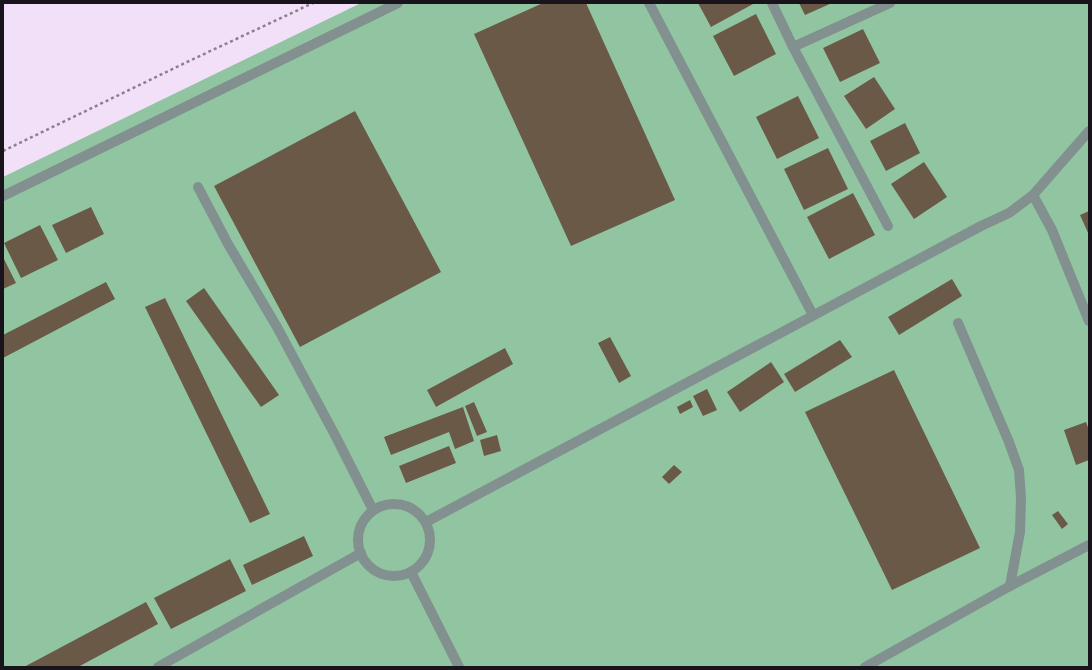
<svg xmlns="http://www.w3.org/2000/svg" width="1092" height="670" font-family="Signika,sans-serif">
	<rect width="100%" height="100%" fill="#f1e0f7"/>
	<path fill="#91c5a1" d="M361,3H1089V667H3V177Z"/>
	<g fill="#6a5947">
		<path d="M543,3H586L675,200L571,246L474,34Z"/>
		<path d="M698,3H752L753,4L711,27Z"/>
		<path d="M799,3H832L805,15Z"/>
		<path d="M756,14L776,54L734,76L713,36Z"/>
		<path d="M863,29L880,63L840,82L823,48Z"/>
		<path d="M874,77L895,109L866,129L844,96Z"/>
		<path d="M798,96L819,138L777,159L756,117Z"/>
		<path d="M355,111L441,272L300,347L214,186Z"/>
		<path d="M905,123L920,153L886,171L870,141Z"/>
		<path d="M828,148L848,189L804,210L784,169Z"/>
		<path d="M924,162L947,197L914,219L891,184Z"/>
		<path d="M853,193L875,235L829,259L807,217Z"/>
		<path d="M91,207L104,234L66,253L52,225Z"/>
		<path d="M1089,211V235L1080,215Z"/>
		<path d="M40,225L58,260L21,278L4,243Z"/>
		<path d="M3,257L16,283L3,289Z"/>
		<path d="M952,279L962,296L899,335L888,317Z"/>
		<path d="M106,282L115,299L3,358V335Z"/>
		<path d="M204,288L279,395L261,407L186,301Z"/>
		<path d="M165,298L270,514L250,523L145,307Z"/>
		<path d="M610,337L631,376L619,383L598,343Z"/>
		<path d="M840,340L852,357L795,392L784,374Z"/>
		<path d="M505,348L513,364L436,407L427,390Z"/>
		<path d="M771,362L784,382L740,412L727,392Z"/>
		<path d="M894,370L980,548L892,590L805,412Z"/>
		<path d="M707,389L717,410L703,416L693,396Z"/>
		<path d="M690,400L693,407L680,414L677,407Z"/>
		<path d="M474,402L487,432L477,436L465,406Z"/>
		<path d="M463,407L474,441L455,449L449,432L391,455L384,437Z"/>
		<path d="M1086,422L1089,430V460L1076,465L1064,430Z"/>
		<path d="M497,435L501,451L484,456L480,440Z"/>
		<path d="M449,446L456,463L406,483L399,466Z"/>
		<path d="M674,465L682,472L669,484L662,477Z"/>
		<path d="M1058,511L1068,524L1062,529L1052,515Z"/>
		<path d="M304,536L313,556L252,585L243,565Z"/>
		<path d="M230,559L246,591L171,629L154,598Z"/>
		<path d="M146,602L158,624L78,667H24Z"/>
	</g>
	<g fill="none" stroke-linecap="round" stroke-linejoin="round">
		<path stroke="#8b808f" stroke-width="2.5" stroke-dasharray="3 3" stroke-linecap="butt" d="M3,151L187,62L313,3"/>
		<g stroke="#82908f" stroke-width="10">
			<path d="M772,3L793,47L888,226"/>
			<path d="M793,47L890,3"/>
			<path d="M198,187L228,244L277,327L336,437L373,510"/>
			<path d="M958,323L1009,442L1019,470L1021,498L1020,532L1010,586"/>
		</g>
		<g stroke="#82908f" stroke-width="10">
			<path d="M649,3L813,315"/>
			<path d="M1033,195L1052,230L1089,321"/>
			<path d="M3,196L398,3"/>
			<circle cx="394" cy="540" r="36"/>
			<path d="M426,522L981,226L1009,213L1033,195L1089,131"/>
			<path d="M411,572L459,667"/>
			<path d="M158,667L361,553"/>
			<path d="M865,667L1010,586L1089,545"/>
		</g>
	</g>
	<rect width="1092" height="670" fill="none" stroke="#19141b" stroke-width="8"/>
</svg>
